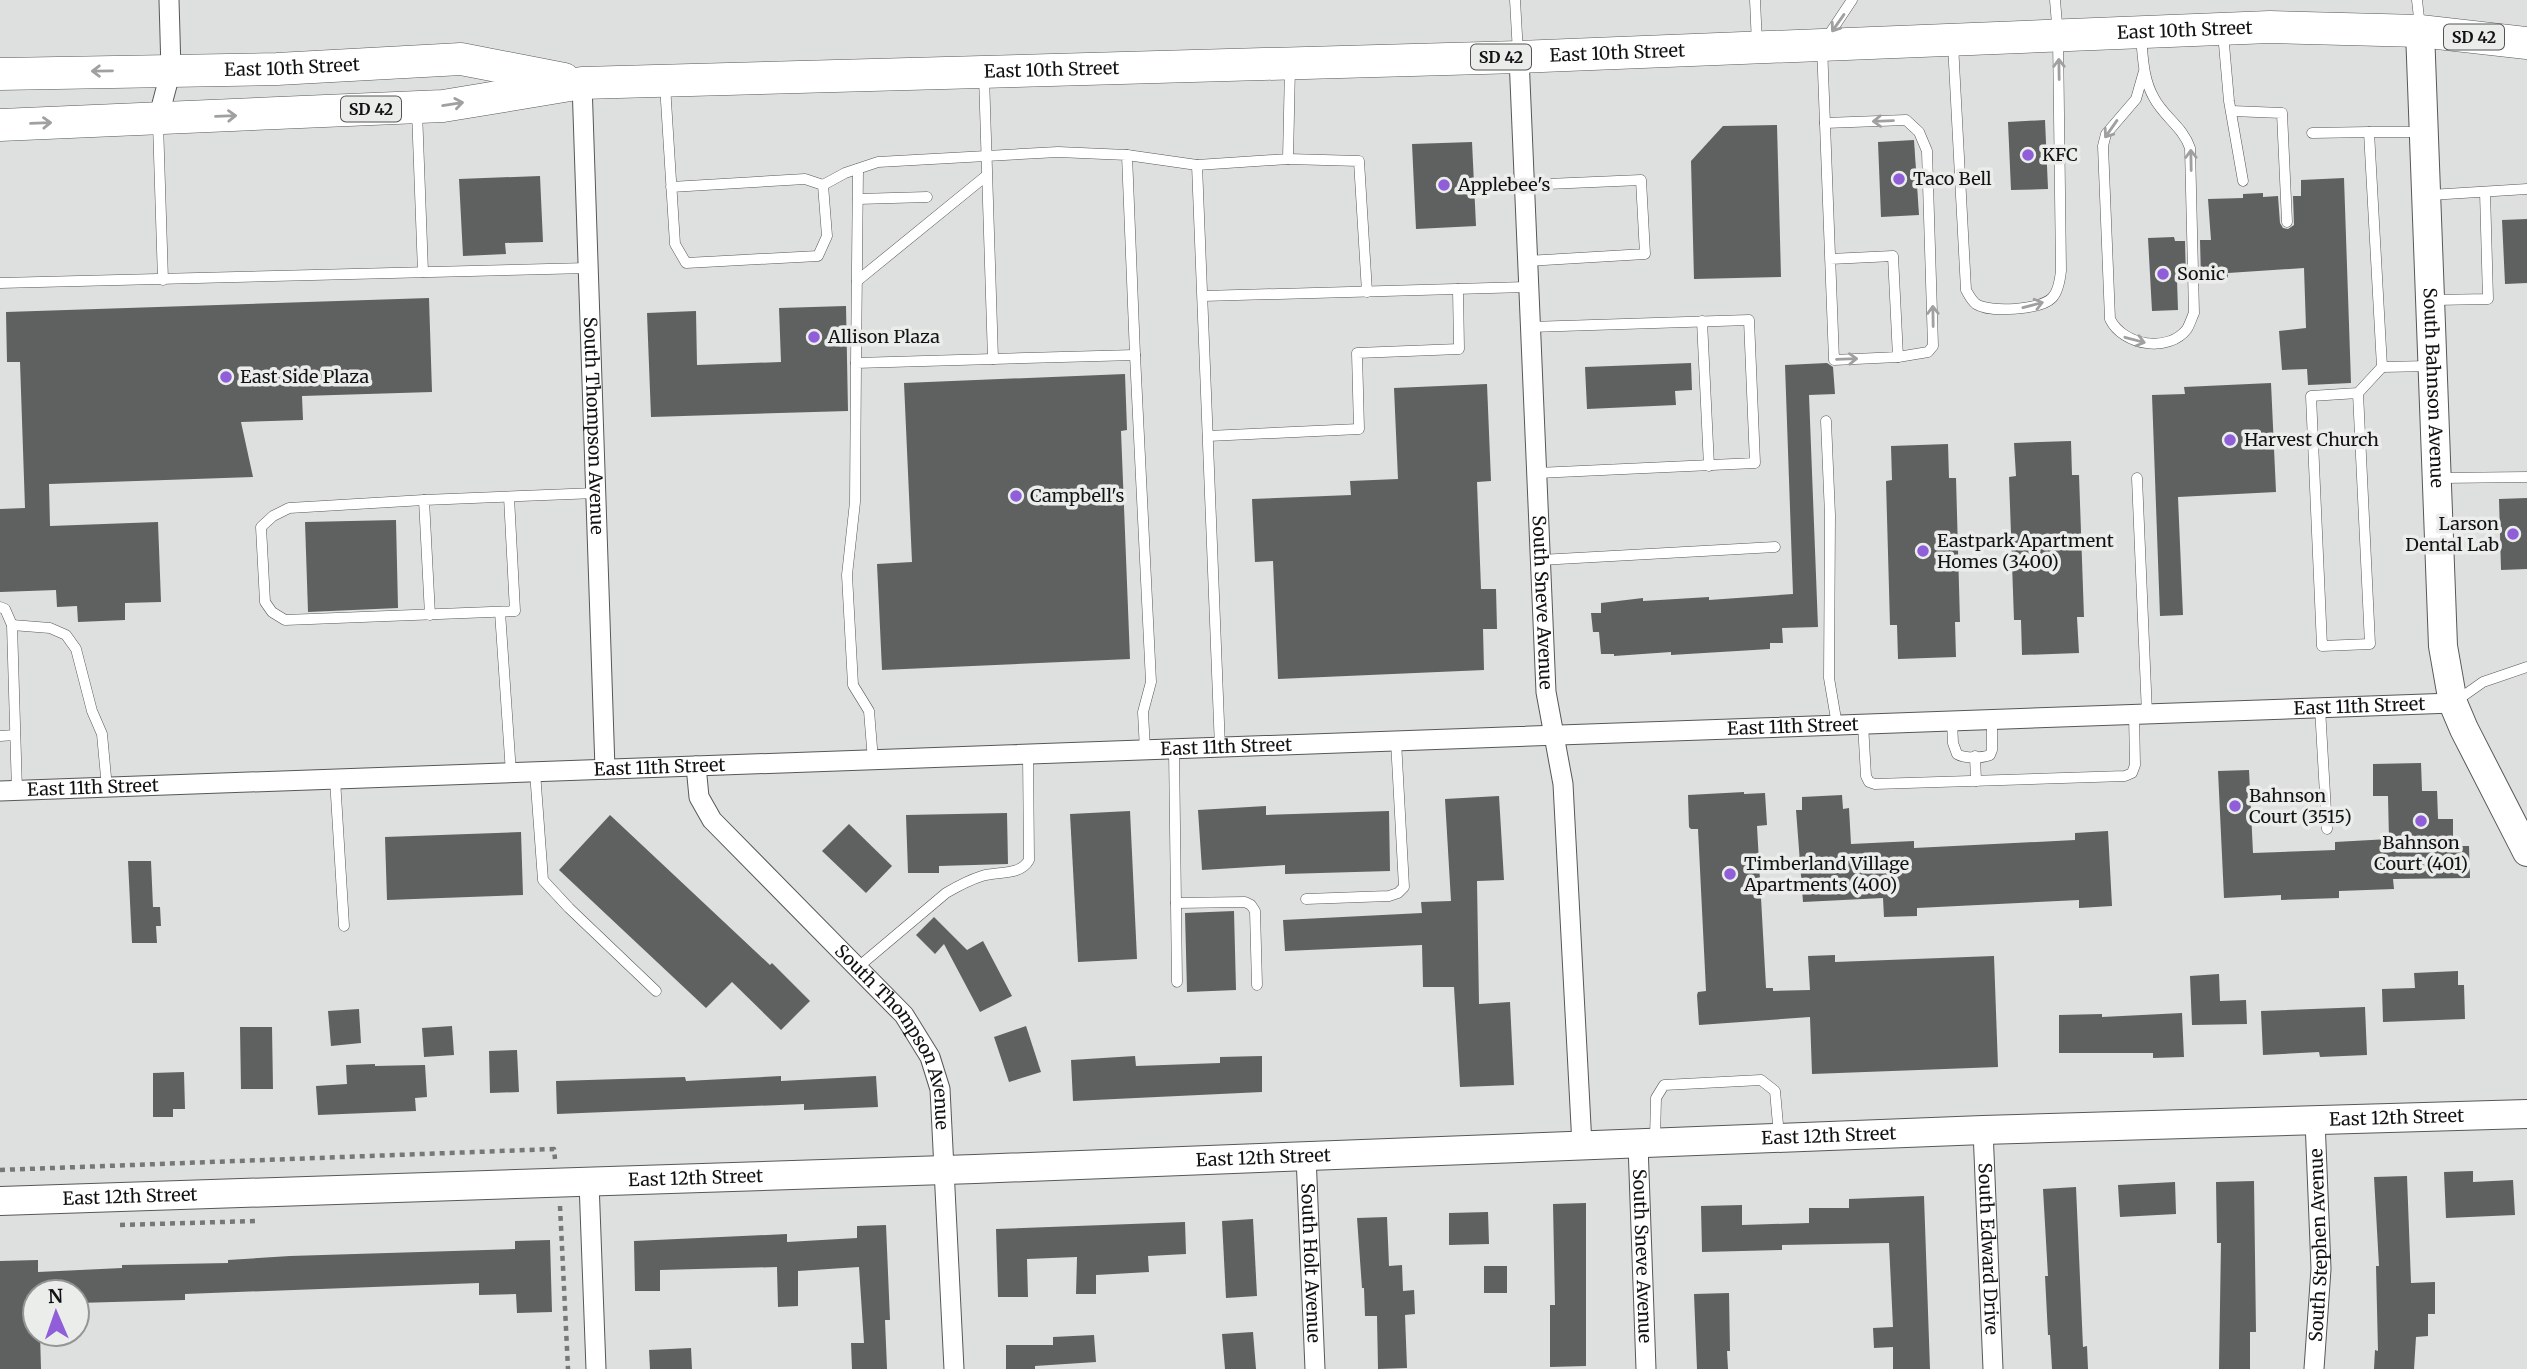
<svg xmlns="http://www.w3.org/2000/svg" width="2527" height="1369" font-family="Merriweather,serif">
	<rect width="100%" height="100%" fill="#dde0de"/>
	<g fill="#5e615f">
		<path d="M2045,120L2048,189L2011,190L2008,122Z"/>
		<path d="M1777,125L1781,277L1694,279L1691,161L1723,126Z"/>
		<path d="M1914,140L1919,215L1881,217L1878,142Z"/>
		<path d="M1472,142L1476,226L1416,229L1412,144Z"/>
		<path d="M540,176L543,242L505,243L506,254L463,256L459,179Z"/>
		<path d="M2344,178L2351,383L2308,385L2307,369L2282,370L2279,331L2306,328L2304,268L2228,273V278L2201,279L2200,240H2211L2208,199L2243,198V194L2263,193V197L2278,196L2280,223L2283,228L2288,229L2294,225L2293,196H2301V180Z"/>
		<path d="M2527,219V283L2505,284L2502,220Z"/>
		<path d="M2174,237L2175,241H2185L2186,280H2177L2178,310L2152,311L2148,238Z"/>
		<path d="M429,298L432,392L302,396L303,420L241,422L253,477L49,484L50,526L158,522L161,602L125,603V620L78,622L77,606L57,607L56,590L0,592V509L25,508L20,362H7L6,312Z"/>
		<path d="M846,306L848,411L651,417L647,313L696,311L697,365L781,362L779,308Z"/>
		<path d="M1691,363L1692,390L1675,391L1676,405L1587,409L1585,367Z"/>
		<path d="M1827,363L1833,367L1835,394L1809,395L1818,627L1782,628L1783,643H1770V649L1671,655V652L1614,656V654H1601L1599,632H1593L1591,613H1601V603L1643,598V601L1709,597V600L1793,594L1785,365Z"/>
		<path d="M1125,374L1127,430L1121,431L1130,659L882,670L877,564L912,562L904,383Z"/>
		<path d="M2271,383L2276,492L2178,497L2183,615L2160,616L2152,395L2185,394L2184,387Z"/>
		<path d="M1487,384L1491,481L1477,482L1481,589H1496L1497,629H1483L1484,670L1278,679L1273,561L1255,562L1252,499L1351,495L1350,481L1398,479L1394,388Z"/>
		<path d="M2071,441L2072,475H2079L2084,617H2077L2079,653L2022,655L2021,620H2014L2009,477L2016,476L2014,443Z"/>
		<path d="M1948,444L1949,478H1956L1960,622H1955L1956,657L1898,659L1897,625H1890L1886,481L1892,480L1891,446Z"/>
		<path d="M2527,498V569L2501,570L2499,499Z"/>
		<path d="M396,520L398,608L308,612L305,522Z"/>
		<path d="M2421,763L2422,791H2437L2438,819H2453V846H2469L2470,878L2393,879L2394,889L2339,891V898L2281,900V895L2224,898L2218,771L2249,770L2253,853L2335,850V842L2389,839L2388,796H2373V764Z"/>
		<path d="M1744,792V794L1765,793L1767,825L1757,826L1766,988H1773V991L1810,990L1808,956L1835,955V962L1994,956L1998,1067L1812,1074L1810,1017L1699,1025L1697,995L1698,992L1706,991L1698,829H1691L1689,827L1688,795Z"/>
		<path d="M1842,795L1843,809L1849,808L1851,844L1914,841V848L2075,840V833L2108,831L2112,906L2079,908V900L1917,908V916L1884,917L1883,898L1803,902L1796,810H1802V797Z"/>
		<path d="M1499,796L1504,880L1477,881L1479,1004L1510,1002L1514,1085L1460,1087L1454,987H1423L1422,945L1285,951L1283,920L1422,913L1421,902L1451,901L1445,799Z"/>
		<path d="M1266,806V815L1389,811L1390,871L1285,874V865L1202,870L1198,810Z"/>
		<path d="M1130,811L1137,959L1078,962L1070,814Z"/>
		<path d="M1007,813L1008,864L939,866V873H908L906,815Z"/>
		<path d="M610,815L770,965L772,963L810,1001L781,1030L732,982L706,1008L559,870Z"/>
		<path d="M849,824L892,866L866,893L822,851Z"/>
		<path d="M521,832L523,895L387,900L385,837Z"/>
		<path d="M128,861H151L153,907H160L161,926H156L157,943H132Z"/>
		<path d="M1234,911L1236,990L1187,992L1185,913Z"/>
		<path d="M934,917L967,950L983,941L1012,996L980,1012L944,944L935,954L916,935Z"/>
		<path d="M2458,971V985H2464L2465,1019L2383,1022L2382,989L2415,988L2414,973Z"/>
		<path d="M2219,974L2220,1001L2246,1000L2247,1024L2192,1025L2190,976Z"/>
		<path d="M2365,1007L2367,1055L2320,1057L2319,1052L2263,1055L2261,1011Z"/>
		<path d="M359,1009L361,1043L331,1046L328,1011Z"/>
		<path d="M2182,1013L2184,1057L2153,1058V1053H2059V1015L2102,1014V1017Z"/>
		<path d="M452,1026L454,1055L424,1057L422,1028Z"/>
		<path d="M1026,1026L1041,1072L1009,1082L994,1037Z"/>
		<path d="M240,1027H272L273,1089H241Z"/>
		<path d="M517,1050L519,1092L490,1093L489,1051Z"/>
		<path d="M1135,1056L1136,1066L1220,1063V1057L1262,1056V1092L1073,1101L1071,1060Z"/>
		<path d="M375,1064V1066L425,1065L427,1097L415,1098L416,1111L318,1115L316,1086L347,1084L346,1065Z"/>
		<path d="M184,1072L185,1109H173V1117H153V1073Z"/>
		<path d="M781,1076V1081L876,1076L878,1107L804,1110V1104L557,1114L556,1081L685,1077L686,1081Z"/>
		<path d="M2473,1171V1182L2513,1180L2515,1215L2446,1218L2444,1172Z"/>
		<path d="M2407,1176L2411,1283L2435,1282V1314H2428V1336L2416,1337L2414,1369H2374L2375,1350L2378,1351L2376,1266H2379L2374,1177Z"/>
		<path d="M2254,1181L2256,1332H2250V1369H2219L2221,1243H2217L2216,1182Z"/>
		<path d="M2175,1182L2176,1214L2120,1217L2118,1185Z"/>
		<path d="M2076,1187L2083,1347L2087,1346L2088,1369H2052L2050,1335H2048L2045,1276H2048L2043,1189Z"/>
		<path d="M1924,1196L1930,1369H1893V1347L1874,1348L1873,1328L1893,1327L1889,1243L1782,1245V1250L1702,1252L1701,1206L1742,1205V1225L1809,1223V1208H1849V1199Z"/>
		<path d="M1586,1203V1366L1550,1367V1305H1555L1553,1204Z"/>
		<path d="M1488,1212L1489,1244L1449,1245V1213Z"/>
		<path d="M1387,1217L1389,1266L1402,1265L1403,1291L1414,1290L1415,1314L1405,1315L1407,1368L1378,1369L1377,1316H1365L1364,1288H1362L1357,1218Z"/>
		<path d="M1253,1219L1257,1296L1226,1298L1222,1221Z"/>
		<path d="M1185,1222L1186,1254L1148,1256L1149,1272L1096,1275V1294H1076L1077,1257L1027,1259L1028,1297H998L996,1229Z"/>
		<path d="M886,1225L890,1320H885L887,1369H852L851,1343H864L859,1267L798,1271V1306L778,1307L777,1267L660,1270V1291H635L634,1241L787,1234V1242L857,1238V1226Z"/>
		<path d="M550,1240L552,1312L517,1313L516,1294L479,1295V1283L185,1294V1300L77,1303V1292H35V1334H40L41,1369H0V1261L38,1260V1272L122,1268V1265L228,1263V1260L290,1256L515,1249V1241Z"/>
		<rect x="1484" y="1266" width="23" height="27"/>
		<path d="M1729,1293L1730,1351H1727L1728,1369H1697L1694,1294Z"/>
		<path d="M1253,1332L1256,1369H1225L1222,1334Z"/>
		<path d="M1094,1335L1096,1362L1035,1366V1369H1006V1345H1053V1337Z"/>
		<path d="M691,1348L692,1369H650L649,1350Z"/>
	</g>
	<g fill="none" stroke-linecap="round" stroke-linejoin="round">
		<g stroke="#565856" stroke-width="11">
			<g id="lane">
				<path d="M1515,0L1518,53"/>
				<path d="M1755,0L1757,44"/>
				<path d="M2417,0L2420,27"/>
				<path d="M2223,33L2229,101L2243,181"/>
				<path d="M2141,37C2143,57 2143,79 2154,98C2164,117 2183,127 2190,148L2194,313C2192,317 2190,324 2187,329C2169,353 2123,346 2110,319L2103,146L2106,134L2136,99L2144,71"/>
				<path d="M1953,44L1966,290C1969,295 1971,300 1976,304C1990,313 2040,310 2052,298C2058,292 2060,280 2061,271L2058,36L2055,0"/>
				<path d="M984,76L993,359L1135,355L1151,682L1143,712L1145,750"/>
				<path d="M665,85L675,244L686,263L818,256L827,236L823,185L805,179L671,187"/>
				<path d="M417,111L423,272"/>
				<path d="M2232,111L2282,113L2287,222"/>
				<path d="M158,123L163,280"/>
				<path d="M1825,123L1906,120L1919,132L1927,151L1933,346L1928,352L1898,357"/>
				<path d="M2423,132H2369L2382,367L2430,366"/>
				<path d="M2312,133L2369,132"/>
				<path d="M1127,155L1197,165"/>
				<path d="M1288,159L1359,161L1367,292"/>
				<path d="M823,185L845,173L878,162L1058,152L1127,155L1135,355"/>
				<path d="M1524,185L1641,180L1645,254L1527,261"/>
				<path d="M2430,195L2527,189"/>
				<path d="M858,199L927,197"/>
				<path d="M1830,259L1893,256L1898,357L1834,360L1822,45L1852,0"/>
				<path d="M857,281L986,176"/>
				<path d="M0,283L588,268"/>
				<path d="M1203,296L1528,287"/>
				<path d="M2434,300L2488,299L2485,192"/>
				<path d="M1702,321L1709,466"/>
				<path d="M1530,327L1749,320L1755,463L1537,473"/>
				<path d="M856,363L858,169"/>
				<path d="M2358,393L2370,644L2322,646L2311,396L2358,393L2382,367"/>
				<path d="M1826,421L1830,515L1829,678L1837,725"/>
				<path d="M1208,436L1359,429L1357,353L1459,349L1458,289"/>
				<path d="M2137,478L2147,714"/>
				<path d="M2440,478L2527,477"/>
				<path d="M424,500L289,508L273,516L261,527L265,602L272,612L285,620L515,611L509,497"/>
				<path d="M1540,560L1775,547"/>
				<path d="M0,607L5,609L12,625L17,791"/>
				<path d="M500,612L511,773"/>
				<path d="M430,615L424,500L596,493"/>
				<path d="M12,625L50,628L66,635L76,649L92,711L102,734L107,788"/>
				<path d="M2456,701L2483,682L2527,667"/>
				<path d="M2320,708L2327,829"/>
				<path d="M1952,721L1953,743L1957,754C1965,759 1982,758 1990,755L1992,750V720"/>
				<path d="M1863,724L1866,776L1869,782L1875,784L2125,776L2132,773L2135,765L2134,714"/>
				<path d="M0,736L15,735"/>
				<path d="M1220,748L1197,165L1288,159L1290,67"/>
				<path d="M1174,749L1177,982"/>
				<path d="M1975,756L1976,781"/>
				<path d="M873,760L869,711L853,685L847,575L855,502L856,363L993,359"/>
				<path d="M535,772L543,880L569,908L656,991"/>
				<path d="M335,779L344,926"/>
				<path d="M1306,899L1389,896L1398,893L1404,887L1396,741"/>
				<path d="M1176,903L1245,902L1251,905L1255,911L1257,985"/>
				<path d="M857,968L946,893C958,886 969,880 982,876C998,871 1020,876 1029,860L1028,754"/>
				<path d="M1655,1139L1656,1098L1664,1085L1761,1080L1775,1091L1779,1136"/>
			</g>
		</g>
		<g stroke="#565856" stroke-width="21">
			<g id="street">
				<path id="s1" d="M1519,57L1546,692L1563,784L1582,1145"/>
				<path id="s2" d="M582,83L605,769"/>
				<path d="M158,119L171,70L169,0"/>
				<path id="s3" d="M696,766L699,797L712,820L904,1015L930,1057L940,1089L954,1369"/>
				<path id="s4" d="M0,791L2453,703"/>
				<path id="s5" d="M1983,1130L1993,1369"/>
				<path id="s6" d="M1638,1144L1646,1369"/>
				<path id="s7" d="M1306,1156L1315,1369"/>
				<path d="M589,1182L596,1369"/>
				<path id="s8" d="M2314,1369L2321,1269L2315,1120"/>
			</g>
		</g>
		<g stroke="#565856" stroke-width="30">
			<g id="secondary">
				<path id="s9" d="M2420,31L2443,646L2453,703L2464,729L2527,852"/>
				<path id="s10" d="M0,1201L975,1169L1983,1130L2527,1114"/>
			</g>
		</g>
		<g stroke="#565856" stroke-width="33">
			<g id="primary">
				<path id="s11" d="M0,74L277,69L461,59L564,79"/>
				<path id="s12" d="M0,125L443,106L582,83L1519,57L2270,27L2420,31L2527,43"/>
			</g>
		</g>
		<g stroke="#767877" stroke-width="4.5" stroke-dasharray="5 5" stroke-linecap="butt">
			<path d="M0,1170L554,1149L555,1159"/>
			<path d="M560,1206L568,1369"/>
			<path d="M120,1225L255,1221"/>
		</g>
		<use href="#lane" stroke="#fff" stroke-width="10"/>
		<use href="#street" stroke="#fff" stroke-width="19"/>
		<use href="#secondary" stroke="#fff" stroke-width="28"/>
		<use href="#primary" stroke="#fff" stroke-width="32"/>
	</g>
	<defs><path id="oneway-shaft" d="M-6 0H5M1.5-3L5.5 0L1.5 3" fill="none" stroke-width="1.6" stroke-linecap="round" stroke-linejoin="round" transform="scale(1.75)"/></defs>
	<g stroke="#a0a0a0">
		<use href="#oneway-shaft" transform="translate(1838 23) rotate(125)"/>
		<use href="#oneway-shaft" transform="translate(2059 69) rotate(-91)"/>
		<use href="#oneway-shaft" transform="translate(102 71) rotate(179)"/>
		<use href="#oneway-shaft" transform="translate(453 104) rotate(-9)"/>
		<use href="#oneway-shaft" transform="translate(226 116) rotate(-2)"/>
		<use href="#oneway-shaft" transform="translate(1883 121) rotate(178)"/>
		<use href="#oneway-shaft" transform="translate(41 123) rotate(-2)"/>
		<use href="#oneway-shaft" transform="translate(2111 129) rotate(125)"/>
		<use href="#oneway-shaft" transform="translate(2191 160) rotate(-91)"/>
		<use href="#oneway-shaft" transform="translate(2033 305) rotate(-15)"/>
		<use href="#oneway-shaft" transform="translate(1933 316) rotate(-91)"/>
		<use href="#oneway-shaft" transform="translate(2135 340) rotate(15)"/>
		<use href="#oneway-shaft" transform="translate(1847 359) rotate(-2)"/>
	</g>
	<g fill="#8f5ed8" stroke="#ebedeb" stroke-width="2.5">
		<circle cx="2028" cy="155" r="7"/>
		<circle cx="1899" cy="179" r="7"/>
		<circle cx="1444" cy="185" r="7"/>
		<circle cx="2163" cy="274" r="7"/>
		<circle cx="814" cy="337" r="7"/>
		<circle cx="226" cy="377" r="7"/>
		<circle cx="2230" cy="440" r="7"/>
		<circle cx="1016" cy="496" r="7"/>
		<circle cx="2513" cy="534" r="7"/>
		<circle cx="1923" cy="551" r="7"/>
		<circle cx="2235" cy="806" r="7"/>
		<circle cx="2421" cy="821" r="7"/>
		<circle cx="1730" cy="874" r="7"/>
	</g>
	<g text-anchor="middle" stroke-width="7" stroke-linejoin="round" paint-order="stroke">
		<g fill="#ebedeb" stroke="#535453" stroke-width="2">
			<rect x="2444" y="24.5" width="60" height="25" rx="5"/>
			<rect x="1471" y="44.5" width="60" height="25" rx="5"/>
			<rect x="341" y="96.5" width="60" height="25" rx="5"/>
		</g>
		<g font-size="16" font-weight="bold" fill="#121212">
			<text x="2474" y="43">SD 42</text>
			<text x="1501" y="63">SD 42</text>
			<text x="371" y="115">SD 42</text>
		</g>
		<g font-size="18" fill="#121212" stroke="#ebedeb">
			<text dy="6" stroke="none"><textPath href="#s12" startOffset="2188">East 10th Street</textPath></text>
			<text dy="6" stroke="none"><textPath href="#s12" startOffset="1620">East 10th Street</textPath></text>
			<text dy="6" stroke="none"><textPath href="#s11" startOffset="292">East 10th Street</textPath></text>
			<text dy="6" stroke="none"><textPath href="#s12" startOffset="1054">East 10th Street</textPath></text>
			<text dy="6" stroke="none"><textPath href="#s9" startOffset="357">South Bahnson Avenue</textPath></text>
			<text dy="6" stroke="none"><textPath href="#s2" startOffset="343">South Thompson Avenue</textPath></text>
			<text dy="6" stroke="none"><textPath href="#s1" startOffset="546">South Sneve Avenue</textPath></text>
			<text dy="6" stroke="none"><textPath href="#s4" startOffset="2361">East 11th Street</textPath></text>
			<text dy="6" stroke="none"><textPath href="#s4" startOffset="1794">East 11th Street</textPath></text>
			<text dy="6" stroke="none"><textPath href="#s4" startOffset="1227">East 11th Street</textPath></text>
			<text dy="6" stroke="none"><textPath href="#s4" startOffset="660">East 11th Street</textPath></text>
			<text dy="6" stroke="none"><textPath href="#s4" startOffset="93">East 11th Street</textPath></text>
			<text dy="6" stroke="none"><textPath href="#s3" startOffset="346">South Thompson Avenue</textPath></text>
			<text dy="6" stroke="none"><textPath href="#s10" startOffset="2398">East 12th Street</textPath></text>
			<text dy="6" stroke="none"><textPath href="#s10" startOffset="1830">East 12th Street</textPath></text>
			<text dy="6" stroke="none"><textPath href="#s10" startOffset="1264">East 12th Street</textPath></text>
			<text dy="6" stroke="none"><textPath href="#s10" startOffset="696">East 12th Street</textPath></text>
			<text dy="6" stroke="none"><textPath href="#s10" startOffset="130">East 12th Street</textPath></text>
			<text dy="6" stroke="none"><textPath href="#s8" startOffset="124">South Stephen Avenue</textPath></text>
			<text dy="6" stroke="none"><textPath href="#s5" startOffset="119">South Edward Drive</textPath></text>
			<text dy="6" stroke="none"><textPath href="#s6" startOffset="112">South Sneve Avenue</textPath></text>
			<text dy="6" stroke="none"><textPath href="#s7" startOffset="107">South Holt Avenue</textPath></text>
		</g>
		<g font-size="18" fill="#121212" stroke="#ebedeb" text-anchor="start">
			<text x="2042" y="161">KFC</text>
			<text x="1913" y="185">Taco Bell</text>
			<text x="1458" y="191">Applebee's</text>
			<text x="2177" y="280">Sonic</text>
			<text x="828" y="343">Allison Plaza</text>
			<text x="240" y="383">East Side Plaza</text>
			<text x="2244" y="446">Harvest Church</text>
			<text x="1030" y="502">Campbell's</text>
			<text x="2499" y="530" text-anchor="end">Larson<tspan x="2499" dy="21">Dental Lab</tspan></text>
			<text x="1937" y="547">Eastpark Apartment<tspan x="1937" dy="21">Homes (3400)</tspan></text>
			<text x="2249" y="802">Bahnson<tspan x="2249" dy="21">Court (3515)</tspan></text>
			<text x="2421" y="849" text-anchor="middle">Bahnson<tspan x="2421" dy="21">Court (401)</tspan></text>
			<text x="1744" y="870">Timberland Village<tspan x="1744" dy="21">Apartments (400)</tspan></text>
		</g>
	</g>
	<g transform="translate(56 1313) rotate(358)"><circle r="33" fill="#ebedeb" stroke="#949594" stroke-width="2"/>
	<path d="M0-5L12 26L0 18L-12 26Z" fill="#8f5ed8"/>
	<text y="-10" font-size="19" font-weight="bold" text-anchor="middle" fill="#121212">N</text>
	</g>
</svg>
